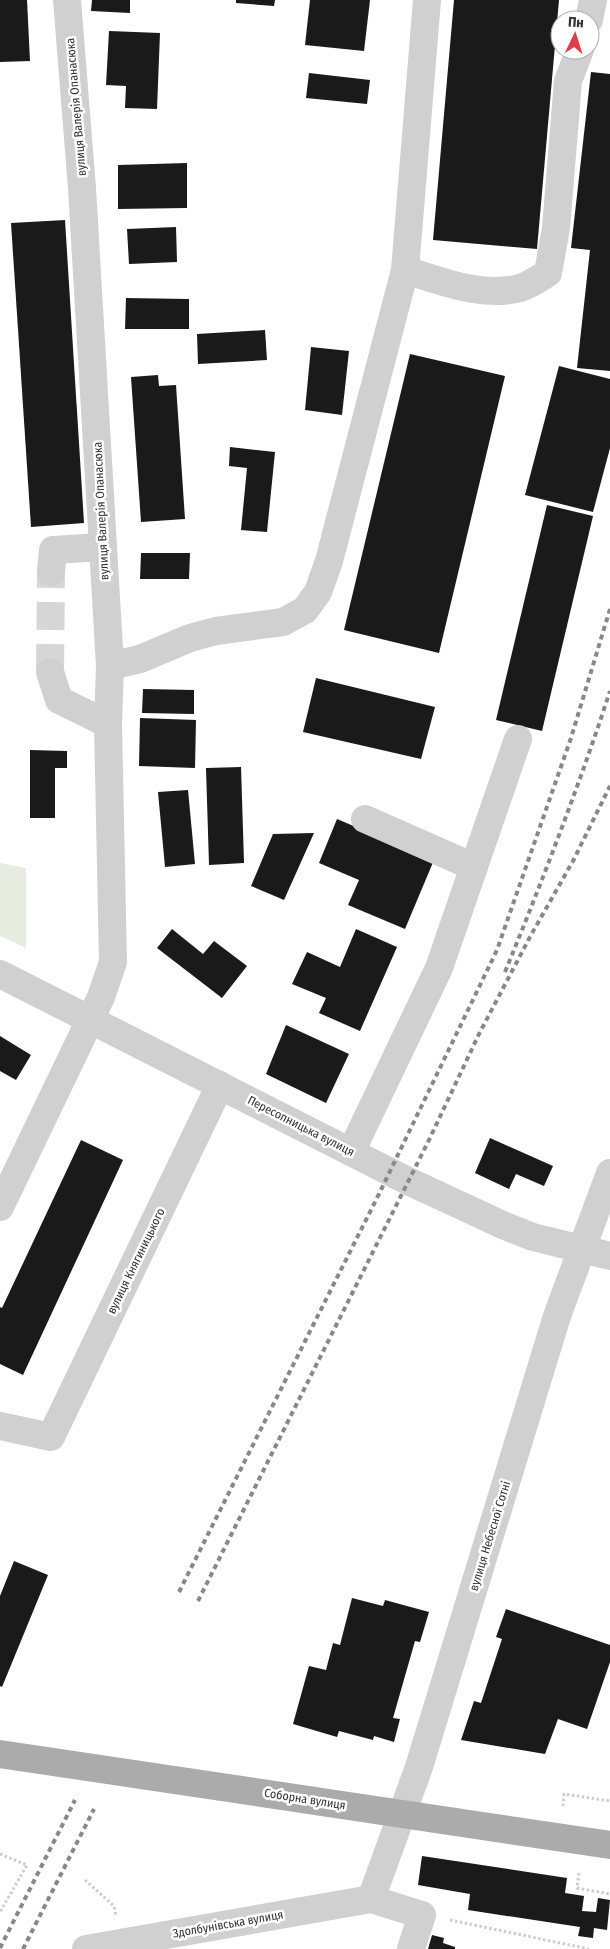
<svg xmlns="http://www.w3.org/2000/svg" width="610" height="1949" font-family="'Fira Sans Condensed',sans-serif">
	<rect width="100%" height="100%" fill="#fff"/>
	<path fill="#e6ecdf" d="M0,863L26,868V948L0,936Z"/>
	<g fill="#1a1a1a">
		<path d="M0,0H27L30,61L0,62Z"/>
		<path d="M92,0H130V13L91,11Z"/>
		<path d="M236,0H275L274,6L236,3Z"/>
		<path d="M310,0H370L364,51L305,45Z"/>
		<path d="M454,0H559L537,249L433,240Z"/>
		<path d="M109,31L160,33L157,109L125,108L126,86L106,85Z"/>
		<path d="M591,72L610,74V371L577,368L590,250L571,248Z"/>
		<path d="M309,73L370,80L367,104L306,98Z"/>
		<path d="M187,163V208L118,209V165Z"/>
		<path d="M65,220L84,523L31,527L11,223Z"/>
		<path d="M176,227L177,262L129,264L127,229Z"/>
		<path d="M126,298L189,299V329H125Z"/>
		<path d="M265,330L267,360L198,364L197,334Z"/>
		<path d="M311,347L349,351L342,415L305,410Z"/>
		<path d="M410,354L505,376L439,653L344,630Z"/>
		<path d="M559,366L610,379V448L593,512L525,495Z"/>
		<path d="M158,375L159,386L176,385L185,519L141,522L131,377Z"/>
		<path d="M230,447L275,452L267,532L241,530L247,468L229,466Z"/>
		<path d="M547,505L593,516L542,731L496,720Z"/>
		<path d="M141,553H190L189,579H140Z"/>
		<path d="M316,678L435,707L421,759L303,732Z"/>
		<path d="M143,689L194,690V714L142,713Z"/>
		<path d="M140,718L196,720L195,768L139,766Z"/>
		<path d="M30,750L67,751V768H55V818H30Z"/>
		<path d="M241,767L244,863L209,865L206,768Z"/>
		<path d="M188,790L195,864L165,867L158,792Z"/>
		<path d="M337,819L434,860L405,929L348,905L359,880L319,863Z"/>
		<path d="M314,833L284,900L251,886L273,834Z"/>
		<path d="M172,929L203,954L214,941L247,966L222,998L157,948Z"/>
		<path d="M356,929L397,947L360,1031L319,1013L326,998L292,984L307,952L340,967Z"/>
		<path d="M286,1025L349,1054L326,1103L266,1074Z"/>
		<path d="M0,1036L31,1055L16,1080L0,1071Z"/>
		<path d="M490,1138L553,1166L544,1186L516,1174L509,1189L475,1173Z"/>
		<path d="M81,1140L123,1160L23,1375L0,1364V1307L2,1308Z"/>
		<path d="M14,1561L48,1575L2,1687L0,1686V1596Z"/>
		<path d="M352,1598L383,1606L385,1600L429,1612L420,1642L415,1641L393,1718L400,1719L394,1742L374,1736L373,1740L339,1731L337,1737L293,1724L309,1666L326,1670L333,1643L340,1645Z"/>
		<path d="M506,1609L610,1645V1662L587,1729L558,1719L545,1754L461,1740L474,1701L481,1703L502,1639L496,1637Z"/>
		<path d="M422,1856L567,1878L565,1893L584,1896L582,1911L596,1912L598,1898L610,1900L607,1930L594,1928L593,1938L578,1936L580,1927L468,1910L470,1894L418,1885Z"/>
		<path d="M432,1935L444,1938L443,1943L455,1947V1949H428Z"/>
	</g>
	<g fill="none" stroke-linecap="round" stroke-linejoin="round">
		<path stroke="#d6d6d6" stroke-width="28" stroke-dasharray="28 14" stroke-linecap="butt" d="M50,672L51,572"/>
		<g stroke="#cdcdcd" stroke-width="3" stroke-dasharray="2.5 2.5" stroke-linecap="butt">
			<path d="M563,1806L564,1794L610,1801"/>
			<path d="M0,1854L27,1865L0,1912"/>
			<path d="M579,1873L577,1888L610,1894"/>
			<path d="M85,1880L114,1906L116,1916"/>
			<path d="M450,1920L589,1949"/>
		</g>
		<g stroke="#d0d0d0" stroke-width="28">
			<path d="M589,20L593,0"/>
			<path d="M405,270C441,281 482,298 520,288C530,285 540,278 548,273L556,228L568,81L580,50"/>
			<path d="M51,572L53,550L103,547"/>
			<path d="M110,666L140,659L190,638L216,631L283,622L305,610L318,592L329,561L405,270L427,0"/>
			<path d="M50,672L59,700L108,724"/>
			<path d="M365,819L474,867"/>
			<path d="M0,974L408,1181L505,1226L533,1237L610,1256"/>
			<path d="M351,1152L439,968L518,739"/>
			<path d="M0,1207L101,997L113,962L108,724L110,666L82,188L67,0"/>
			<path d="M0,1426L51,1437L220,1085"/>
			<path d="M371,1899L419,1767L557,1316L610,1173"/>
			<path d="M86,1949L371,1899L422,1915L411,1949"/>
		</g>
		<g stroke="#888" stroke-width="4" stroke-dasharray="5 4" stroke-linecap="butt">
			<path d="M505,972C543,879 579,786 610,691"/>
			<path d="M179,1592L379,1194L497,950L571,738L610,609"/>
			<path d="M198,1601L429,1140L479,1034L531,935L573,861L610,786"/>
			<path d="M0,1948L75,1800"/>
			<path d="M23,1949L94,1809"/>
		</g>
		<path stroke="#ababab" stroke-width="28" d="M0,1754L610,1845"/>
	</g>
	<g text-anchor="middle" stroke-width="5" stroke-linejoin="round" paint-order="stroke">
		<g font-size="12" fill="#333" stroke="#fff">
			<text transform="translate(76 107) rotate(-95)" y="4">вулиця Валерія Опанасюка</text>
			<text transform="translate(101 511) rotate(-93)" y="4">вулиця Валерія Опанасюка</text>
			<text transform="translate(301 1126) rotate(27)" y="4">Пересопницька вулиця</text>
			<text transform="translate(136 1261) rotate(-64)" y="4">вулиця Княгиницького</text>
			<text transform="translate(490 1536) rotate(-73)" y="4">вулиця Небесної Сотні</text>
			<text transform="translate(305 1799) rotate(9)" y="4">Соборна вулиця</text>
			<text transform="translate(228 1924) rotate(-10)" y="4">Здолбунівська вулиця</text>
		</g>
	</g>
	<g transform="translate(575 35) rotate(4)"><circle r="24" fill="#ffffff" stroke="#adadad"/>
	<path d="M0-4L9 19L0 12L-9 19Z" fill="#e63946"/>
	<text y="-8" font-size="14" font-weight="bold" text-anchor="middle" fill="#333333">Пн</text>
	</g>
</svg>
